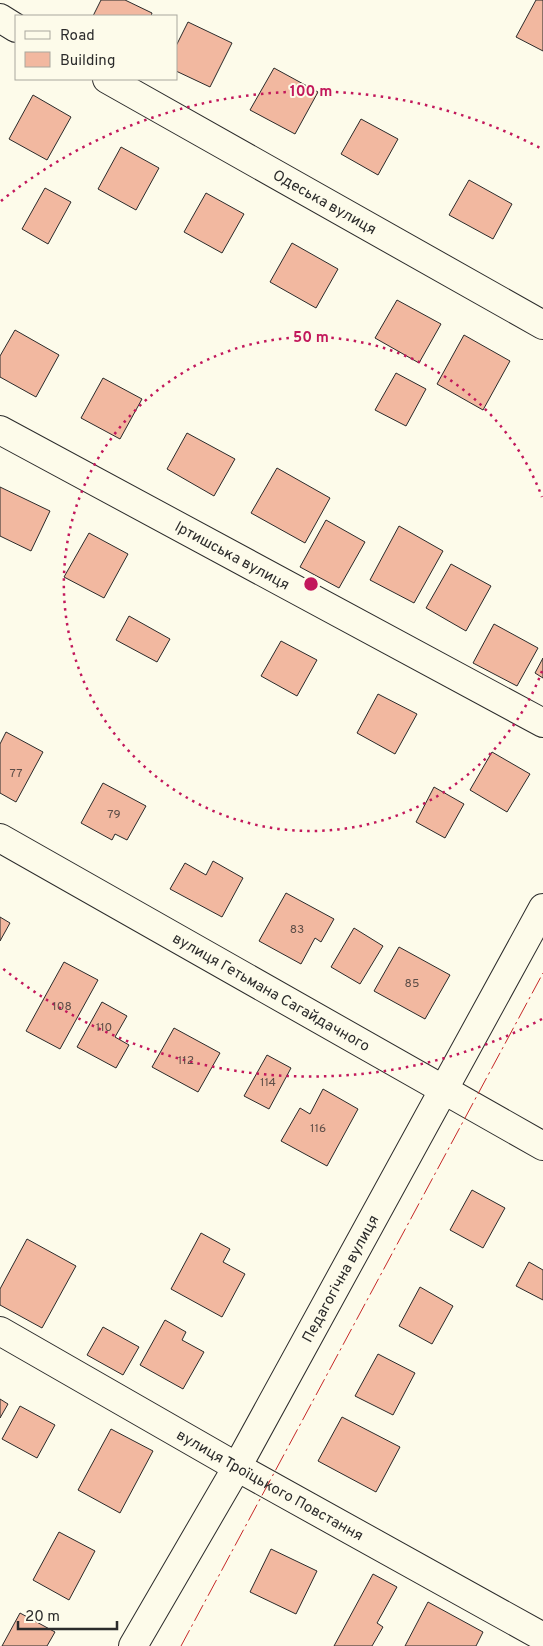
<svg xmlns="http://www.w3.org/2000/svg" width="543" height="1646" font-family="Overpass,sans-serif">
	<rect width="100%" height="100%" fill="#fdfbea"/>
	<g fill="#f2b8a0" stroke="#2b2b2b">
		<path d="M101,0H125L152,13L151,16H93Z"/>
		<path d="M536,0H543V51L516,37Z"/>
		<path d="M188,22L232,43L210,87L176,71V46Z"/>
		<path d="M274,68L318,92L295,134L250,110Z"/>
		<path d="M33,95L71,117L47,160L9,139Z"/>
		<path d="M361,119L398,139L378,175L341,154Z"/>
		<path d="M121,147L159,168L136,210L98,189Z"/>
		<path d="M469,180L512,204L493,239L449,215Z"/>
		<path d="M45,188L71,202L48,244L22,229Z"/>
		<path d="M206,193L244,214L222,253L184,232Z"/>
		<path d="M292,243L338,269L316,308L270,282Z"/>
		<path d="M397,300L441,324L419,363L375,338Z"/>
		<path d="M15,330L59,355L36,397L0,377V356Z"/>
		<path d="M464,335L510,361L483,410L437,384Z"/>
		<path d="M396,373L426,389L406,426L375,410Z"/>
		<path d="M103,378L142,399L120,439L81,418Z"/>
		<path d="M187,433L235,459L214,496L167,469Z"/>
		<path d="M277,468L330,498L305,543L251,513Z"/>
		<path d="M0,487L50,511L31,551L0,536Z"/>
		<path d="M326,520L365,542L339,588L300,567Z"/>
		<path d="M399,526L443,551L414,603L370,580Z"/>
		<path d="M89,533L128,554L104,598L64,577Z"/>
		<path d="M451,564L491,586L466,631L426,608Z"/>
		<path d="M129,616L170,639L157,662L116,640Z"/>
		<path d="M494,624L538,648L517,686L473,663Z"/>
		<path d="M281,641L317,660L297,696L261,676Z"/>
		<path d="M543,658V678L535,673Z"/>
		<path d="M378,694L417,714L395,754L357,733Z"/>
		<path d="M6,732L43,752L16,802L0,793V744Z"/>
		<path d="M492,752L530,774L507,812L470,790Z"/>
		<path d="M103,783L146,806L127,840L115,834L112,840L81,823Z"/>
		<path d="M434,787L464,804L445,838L416,822Z"/>
		<path d="M213,861L243,878L222,917L170,889L185,863L206,875Z"/>
		<path d="M286,893L334,919L321,942L315,938L301,964L259,941Z"/>
		<path d="M0,917L10,923L0,941Z"/>
		<path d="M354,928L383,946L360,984L331,967Z"/>
		<path d="M399,947L450,975L425,1019L374,991Z"/>
		<path d="M64,962L98,980L60,1049L26,1031Z"/>
		<path d="M102,1002L127,1016L115,1037L129,1045L116,1068L77,1047Z"/>
		<path d="M174,1028L220,1053L198,1092L152,1067Z"/>
		<path d="M267,1055L291,1068L269,1109L244,1096Z"/>
		<path d="M323,1089L358,1109L327,1166L281,1141L300,1108L310,1114Z"/>
		<path d="M472,1190L505,1208L483,1248L450,1230Z"/>
		<path d="M201,1233L230,1249L223,1262L245,1274L222,1317L171,1289Z"/>
		<path d="M27,1239L76,1266L42,1328L0,1305V1289Z"/>
		<path d="M529,1262L543,1270V1300L516,1286Z"/>
		<path d="M420,1287L453,1306L432,1344L399,1326Z"/>
		<path d="M165,1320L186,1332L182,1340L204,1352L183,1389L140,1365Z"/>
		<path d="M103,1327L139,1347L123,1375L87,1355Z"/>
		<path d="M378,1354L415,1373L393,1415L355,1396Z"/>
		<path d="M0,1399L8,1404L0,1418Z"/>
		<path d="M20,1406L55,1425L37,1458L2,1439Z"/>
		<path d="M342,1417L400,1447L376,1492L318,1461Z"/>
		<path d="M111,1429L153,1451L120,1513L78,1490Z"/>
		<path d="M59,1532L95,1551L69,1600L33,1580Z"/>
		<path d="M271,1549L317,1571L296,1614L250,1592Z"/>
		<path d="M373,1574L397,1587L377,1623L383,1627L372,1646H334Z"/>
		<path d="M428,1602L483,1632L476,1646H405Z"/>
		<path d="M20,1613L55,1632L47,1646H2Z"/>
	</g>
	<g fill="none" stroke-linecap="round" stroke-linejoin="round">
		<g stroke="#2b2b2b" stroke-width="30">
			<g id="street">
				<path d="M0,18L16,28"/>
				<path id="s1" d="M107,79L543,325"/>
				<path id="s2" d="M0,430L543,723"/>
				<path id="s3" d="M0,838L543,1146"/>
				<path id="s4" d="M0,1331L237,1467L543,1637"/>
				<path id="s5" d="M133,1646L237,1467L543,908"/>
			</g>
		</g>
		<use href="#street" stroke="#fdfbea" stroke-width="28"/>
		<path stroke="#c62828" stroke-width="1" stroke-dasharray="18 4 2.5 4" stroke-linecap="butt" d="M181,1646L543,973"/>
	</g>
	<g fill="none" stroke="#c2185b" stroke-width="2.5" stroke-dasharray="2.5 5">
		<path d="M542 671A247 247 0 1 1 542 497"/>
		<path d="M542 1019A493 493 0 0 1 1 967M1 201A493 493 0 0 1 542 149"/>
	</g>
	<g text-anchor="middle" stroke-width="4" stroke-linejoin="round" paint-order="stroke">
		<g font-size="12" fill="#5d4e48">
			<text x="16" y="777">77</text>
			<text x="114" y="818">79</text>
			<text x="297" y="933">83</text>
			<text x="412" y="987">85</text>
			<text x="62" y="1010">108</text>
			<text x="104" y="1031">110</text>
			<text x="186" y="1064">112</text>
			<text x="268" y="1086">114</text>
			<text x="318" y="1132">116</text>
		</g>
		<g font-size="15" fill="#2b2b2b" stroke="#fdfbea">
			<text dy="5" stroke="none"><textPath href="#s1" startOffset="250">Одеська вулиця</textPath></text>
			<text dy="5" stroke="none"><textPath href="#s2" startOffset="264">Іртишська вулиця</textPath></text>
			<text dy="5" stroke="none"><textPath href="#s3" startOffset="312">вулиця Гетьмана Сагайдачного</textPath></text>
			<text dy="5" stroke="none"><textPath href="#s5" startOffset="422">Педагогічна вулиця</textPath></text>
			<text dy="5" stroke="none"><textPath href="#s4" startOffset="311">вулиця Троїцького Повстання</textPath></text>
		</g>
	</g>
	<circle cx="311" cy="584" r="8" fill="#c2185b" stroke="#fdfbea" stroke-width="2.5"/>
	<g font-size="15" text-anchor="middle" font-weight="bold" fill="#c2185b" stroke="#fdfbea" stroke-width="4" stroke-linejoin="round" paint-order="stroke">
		<text x="311" y="96">100 m</text>
		<text x="311" y="342">50 m</text>
	</g>
	<rect x="15" y="15" width="162" height="65" fill="#fdfbea" stroke="#a9a89e"/>
	<rect x="25" y="31" width="25" height="8" fill="#fdfbea" stroke="#a9a89e"/>
	<text x="60" y="40" font-size="15" fill="#2b2b2b">Road</text>
	<rect x="25" y="52" width="25" height="15" fill="#f2b8a0" stroke="#a9a89e"/>
	<text x="60" y="65" font-size="15" fill="#2b2b2b">Building</text>
	<path d="M18 1621v8h99v-8" fill="none" stroke="#2b2b2b" stroke-width="2.5"/>
	<text x="25" y="1621" font-size="15" fill="#2b2b2b" stroke="#fdfbea" stroke-width="4" paint-order="stroke">20 m</text>
</svg>
